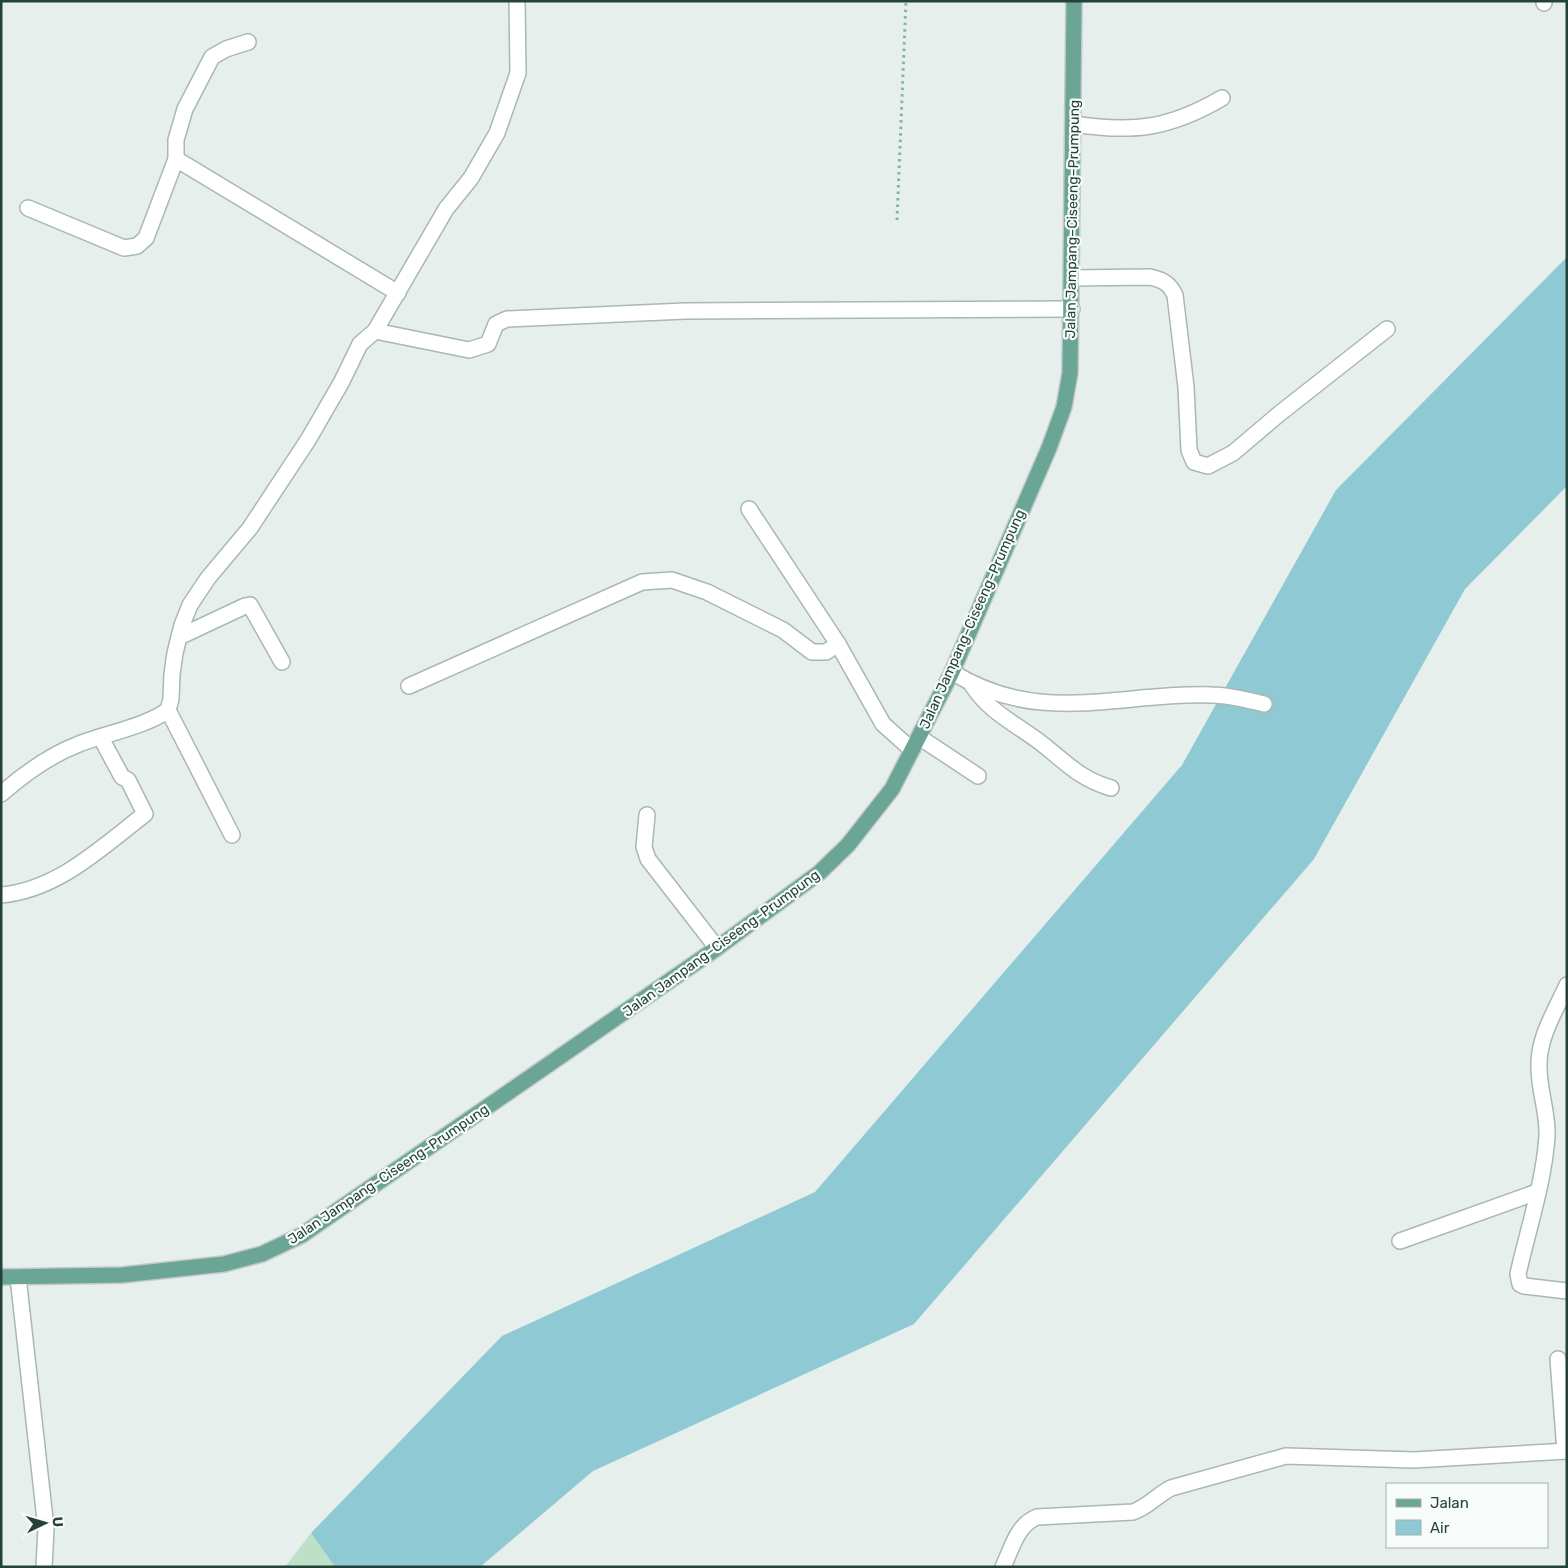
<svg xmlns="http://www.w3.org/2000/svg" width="1568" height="1568" font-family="Rubik,sans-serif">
	<rect width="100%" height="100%" fill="#e6efeb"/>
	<path fill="#bfe0c8" d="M311,1533L335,1567H285Z"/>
	<path fill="#8ec9d4" d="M1567,257V486L1465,589L1314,859L914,1324L593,1471L480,1567H335L311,1533L502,1336L815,1192L1182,765L1336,490Z"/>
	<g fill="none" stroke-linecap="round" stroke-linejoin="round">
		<g stroke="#a8b8b2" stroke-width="18">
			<g id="minor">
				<path d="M1544,1V3"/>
				<path d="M1073,124C1133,133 1169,129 1222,98"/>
				<path d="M176,159V140L185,109L212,57L226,49L248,42"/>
				<path d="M28,208L124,248L137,246L146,238L176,159L398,293"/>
				<path d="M1071,278L1150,277C1163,280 1169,283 1175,295L1186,387L1189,450L1194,462L1208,466L1233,453L1279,414L1387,329"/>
				<path d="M375,331L469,350L488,344L496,324L507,319L685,311L1072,309"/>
				<path d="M749,509L838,644L883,724L912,750"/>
				<path d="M179,637L245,606L250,605L282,662"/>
				<path d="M952,672C1040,727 1118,692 1212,695C1229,695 1247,700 1264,704"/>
				<path d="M972,685C990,712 1011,721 1037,740C1064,760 1077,778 1111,788"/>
				<path d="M409,686L642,582L672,580L707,592L783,630L812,652H826L838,644"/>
				<path d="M168,710L232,835"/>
				<path d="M919,737L978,776"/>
				<path d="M1,794C24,774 50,755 79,744C104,734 147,726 168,710L171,699L172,674L175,653L182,625L190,605L208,578L250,528L308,440L341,383L360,344L375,331L446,209L471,178L497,133L518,73L517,1"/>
				<path d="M647,815L644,847L648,859L717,948"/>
				<path d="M1,895C58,890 102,847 145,814L128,780L122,777L101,738"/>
				<path d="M1567,985C1556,1010 1539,1036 1539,1064C1538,1088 1548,1111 1547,1136C1544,1182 1528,1229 1518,1274L1520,1284L1524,1286L1567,1291"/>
				<path d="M1400,1241L1537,1192"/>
				<path d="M18,1277L46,1528L44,1567"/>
				<path d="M1558,1359L1565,1451"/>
				<path d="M1003,1567C1012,1548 1017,1525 1037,1517L1133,1512C1148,1507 1157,1495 1171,1488L1286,1456L1414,1460L1567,1451"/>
			</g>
		</g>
		<g stroke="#c2cac8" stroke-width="18">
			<path id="major" d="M1,1277L122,1275L224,1264L262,1254L302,1235L717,948L819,873L848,845L892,789L952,672L1049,448L1064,407L1070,373L1074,1"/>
		</g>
		<path stroke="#86b3a5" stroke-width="3" stroke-dasharray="2.5 4" stroke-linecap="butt" d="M897,220L906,1"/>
		<use href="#minor" stroke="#fff" stroke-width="15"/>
		<use href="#major" stroke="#6aa596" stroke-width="15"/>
	</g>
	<g text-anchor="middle" stroke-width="4.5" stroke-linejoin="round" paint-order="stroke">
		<g font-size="14" fill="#24423a" stroke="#f7fbf9">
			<text transform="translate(1072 219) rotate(-89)" y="5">Jalan Jampang–Ciseeng–Prumpung</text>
			<text transform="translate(972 619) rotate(-66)" y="5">Jalan Jampang–Ciseeng–Prumpung</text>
			<text transform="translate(721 943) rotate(-36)" y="5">Jalan Jampang–Ciseeng–Prumpung</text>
			<text transform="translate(388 1174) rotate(-34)" y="5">Jalan Jampang–Ciseeng–Prumpung</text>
		</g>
	</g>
	<rect width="1568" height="1568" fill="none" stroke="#24423a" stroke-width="5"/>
	<rect x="1386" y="1483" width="162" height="65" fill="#f7fbf9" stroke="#a3b1ad"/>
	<rect x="1396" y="1499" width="25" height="8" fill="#6aa596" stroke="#a3b1ad"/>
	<text x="1430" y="1508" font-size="15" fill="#24423a">Jalan</text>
	<rect x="1396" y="1520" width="25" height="15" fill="#8ec9d4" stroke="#a3b1ad"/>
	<text x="1430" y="1533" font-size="15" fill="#24423a">Air</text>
	<g transform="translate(45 1523) rotate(85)" stroke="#f7fbf9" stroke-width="4" paint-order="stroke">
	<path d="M0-4L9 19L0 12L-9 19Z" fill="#24423a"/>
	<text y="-8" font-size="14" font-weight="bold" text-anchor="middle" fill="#24423a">U</text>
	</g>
</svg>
